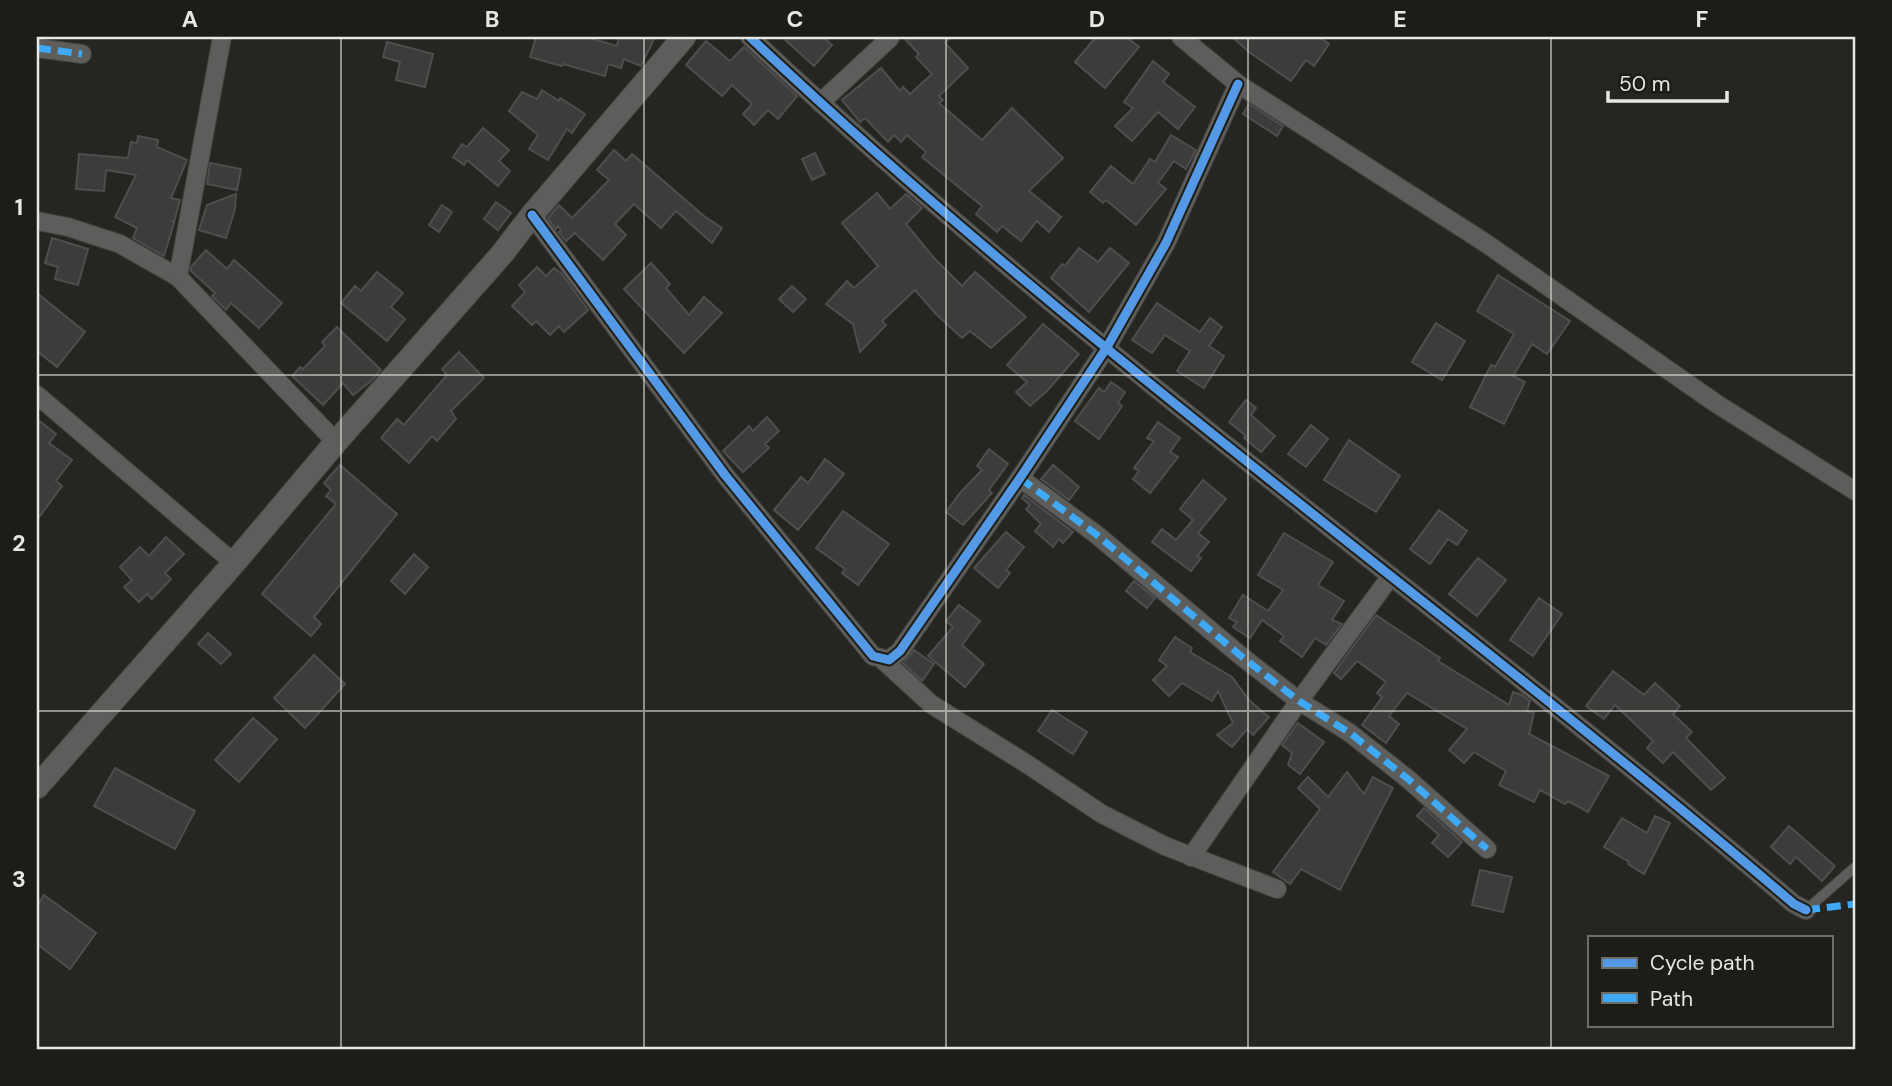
<svg xmlns="http://www.w3.org/2000/svg" width="1892" height="1086" font-family="'DM Sans',sans-serif">
	<rect width="100%" height="100%" fill="#262521"/>
	<g fill="#3c3c3b" stroke="#4f4e4e" stroke-width="2">
		<path d="M536,37H586L617,46L619,37H655L641,66L624,59L621,68L608,64L605,76L563,64L562,66L530,57Z"/>
		<path d="M782,37H823L832,45L814,66Z"/>
		<path d="M903,37H951L945,43L968,68L939,96L943,100L939,103L982,140L1012,108L1063,158L1029,191L1061,217L1049,232L1037,221L1021,241L1002,226L997,232L976,214L982,206L922,157L926,152L907,135L901,142L894,135L888,142L865,118L860,122L842,100L881,68L900,91L903,87L910,94L932,74L916,57L919,54Z"/>
		<path d="M1096,37H1126L1139,47L1105,88L1075,62Z"/>
		<path d="M1232,37H1319L1329,44L1314,66L1306,60L1291,81L1249,52Z"/>
		<path d="M706,41L730,61L744,47L797,96L778,119L768,110L754,125L743,114L752,104L732,85L722,96L686,65Z"/>
		<path d="M387,42L433,54L425,87L396,80L400,62L383,57Z"/>
		<path d="M1153,61L1169,74L1163,82L1195,107L1178,129L1158,112L1132,141L1115,126L1133,108L1124,102Z"/>
		<path d="M542,90L559,101L560,98L585,114L572,133L567,129L548,160L529,149L538,135L509,111L522,92L537,99Z"/>
		<path d="M1249,104L1283,126L1277,136L1243,114Z"/>
		<path d="M483,128L509,150L499,161L510,171L498,186L467,160L464,165L453,157L462,144L467,147Z"/>
		<path d="M1171,135L1196,150L1186,169L1174,161L1158,183L1166,189L1136,225L1106,200L1103,203L1090,192L1111,166L1133,184L1150,159L1155,162Z"/>
		<path d="M138,136L158,140L157,147L187,160L171,198L180,200L174,222L171,221L174,223L164,256L133,238L137,228L115,217L136,175L106,170L104,191L76,189L79,154L128,158L131,142L137,143Z"/>
		<path d="M614,150L626,161L632,154L704,216L722,228L712,243L676,211L661,228L634,204L615,224L626,235L603,260L575,233L566,241L559,232L561,230L558,226L556,229L548,218L559,205L572,218L609,180L597,170Z"/>
		<path d="M815,153L825,174L812,180L802,159Z"/>
		<path d="M210,163L241,169L237,190L207,184Z"/>
		<path d="M877,193L890,209L906,194L922,208L906,224L934,258L962,286L975,272L1026,317L991,348L970,331L962,338L936,314L915,290L882,321L886,325L860,352L853,324L826,304L847,281L854,288L878,266L842,223Z"/>
		<path d="M236,194L235,209L226,238L199,230L207,205Z"/>
		<path d="M496,202L511,213L498,230L484,219Z"/>
		<path d="M442,205L452,212L439,232L429,225Z"/>
		<path d="M52,238L88,249L78,285L55,279L58,267L45,263Z"/>
		<path d="M1079,248L1098,262L1110,248L1129,263L1089,312L1051,278L1062,264L1065,266Z"/>
		<path d="M206,250L227,269L234,260L282,303L259,328L231,303L226,310L212,296L215,293L191,271V267Z"/>
		<path d="M651,263L670,284L666,288L689,315L704,297L722,313L684,353L624,289Z"/>
		<path d="M537,267L546,276L554,268L562,274L588,310L564,332L559,326L550,335L536,321L532,325L512,306L525,292L519,285Z"/>
		<path d="M377,272L403,293L391,307L405,319L387,341L341,303L355,286L361,291Z"/>
		<path d="M1498,275L1570,321L1547,354L1532,344L1513,376L1525,382L1504,424L1470,407L1491,365L1495,367L1514,334L1477,311Z"/>
		<path d="M792,286L806,299L793,312L779,299Z"/>
		<path d="M37,293L85,332L57,367L37,351Z"/>
		<path d="M1157,303L1200,332L1210,318L1222,327L1209,346L1224,356L1204,388L1177,371L1190,351L1165,335L1152,353L1132,340Z"/>
		<path d="M1436,323L1465,341L1442,380L1412,362Z"/>
		<path d="M1043,324L1079,354L1048,390L1030,406L1016,392L1027,382L1007,365Z"/>
		<path d="M337,327L381,370L371,381L353,395L343,383L323,405L292,376L300,367L303,369L325,346L322,342Z"/>
		<path d="M459,352L484,378L451,411L456,419L437,441L432,436L409,463L381,438L397,419L404,425L447,375L442,369Z"/>
		<path d="M1111,382L1125,392L1118,403L1122,406L1099,439L1075,421L1099,388L1104,392Z"/>
		<path d="M1246,400L1256,408L1251,415L1275,436L1261,452L1244,438L1246,436L1229,422Z"/>
		<path d="M767,417L779,431L765,444L769,448L743,472L723,451L749,426L753,431Z"/>
		<path d="M37,419L56,434L49,443L72,460L56,481L62,486L37,520Z"/>
		<path d="M1158,422L1180,438L1170,452L1178,457L1150,493L1133,479L1139,471L1134,468L1154,441L1147,438Z"/>
		<path d="M1311,425L1328,439L1306,467L1288,454Z"/>
		<path d="M1349,440L1400,476L1376,512L1324,480Z"/>
		<path d="M989,449L1008,464L989,490L992,493L963,525L946,512L960,493L982,470L977,466Z"/>
		<path d="M825,459L844,474L798,530L774,510L801,477L808,483Z"/>
		<path d="M340,465L397,514L314,617L321,624L311,636L262,594L336,504L326,496L331,490L324,483Z"/>
		<path d="M1053,465L1079,487L1069,500L1041,479Z"/>
		<path d="M1203,480L1226,499L1198,533L1209,542L1197,556L1201,558L1191,571L1152,542L1162,529L1176,540L1193,520L1180,509Z"/>
		<path d="M1024,495L1073,532L1063,543L1059,539L1053,547L1035,531L1041,524L1026,509L1030,505L1022,498Z"/>
		<path d="M1439,510L1467,531L1457,545L1448,539L1430,564L1410,549Z"/>
		<path d="M843,511L889,544L858,585L842,573L845,569L816,548Z"/>
		<path d="M1006,532L1024,547L1006,570L1010,573L998,588L974,568Z"/>
		<path d="M1284,533L1333,562L1318,585L1344,601L1332,620L1342,624L1326,645L1315,638L1302,657L1280,641L1284,636L1262,620L1250,638L1233,627L1237,622L1229,618L1243,595L1268,611L1283,590L1258,575Z"/>
		<path d="M166,537L184,554L165,573L171,579L152,599L147,594L139,602L124,587L132,580L120,567L140,547L149,556Z"/>
		<path d="M414,554L428,567L405,594L391,581Z"/>
		<path d="M1478,558L1506,580L1477,616L1449,594Z"/>
		<path d="M1134,581L1155,598L1147,608L1126,591Z"/>
		<path d="M1539,598L1562,614L1533,656L1510,640Z"/>
		<path d="M959,605L980,621L962,645L984,664L965,687L928,656L953,627L946,621Z"/>
		<path d="M1376,615L1440,658L1438,661L1509,705L1513,692L1522,695L1530,701L1527,711L1534,713L1529,734L1609,776L1588,812L1568,801L1565,804L1540,790L1534,802L1499,785L1506,771L1474,752L1464,763L1449,750L1467,729L1407,693L1389,716L1399,724L1386,743L1362,725L1382,697L1377,693L1386,682L1357,661L1341,679L1334,673Z"/>
		<path d="M208,633L231,654L221,664L198,644Z"/>
		<path d="M1175,637L1192,648L1190,652L1232,677L1249,700L1269,717L1253,735L1247,729L1232,747L1217,735L1233,723L1218,691L1212,701L1182,683L1169,696L1153,680L1167,666L1159,660Z"/>
		<path d="M914,650L934,664L922,681L903,663Z"/>
		<path d="M314,655L345,684L305,728L274,698Z"/>
		<path d="M1613,671L1644,695L1655,683L1680,706L1673,714L1692,732L1686,738L1725,778L1711,790L1673,752L1663,763L1647,748L1653,741L1615,705L1604,719L1586,706Z"/>
		<path d="M1052,710L1087,732L1073,754L1038,731Z"/>
		<path d="M253,718L277,739L239,782L215,760Z"/>
		<path d="M1298,723L1324,742L1300,774L1288,765L1292,753L1282,745Z"/>
		<path d="M115,768L195,811L175,849L94,806Z"/>
		<path d="M1347,772L1364,794L1373,777L1393,788L1340,890L1301,869L1290,884L1273,872L1320,809L1298,788L1308,777L1328,797Z"/>
		<path d="M1424,808L1462,842L1448,857L1432,843L1439,835L1417,816Z"/>
		<path d="M1655,816L1670,823L1644,874L1628,864L1629,862L1604,847L1622,818L1647,833Z"/>
		<path d="M1789,826L1835,866L1822,881L1796,857L1790,864L1771,847Z"/>
		<path d="M1480,870L1512,877L1503,912L1472,905Z"/>
		<path d="M44,895L96,933L70,969L37,944V906Z"/>
	</g>
	<g fill="none" stroke-linecap="round" stroke-linejoin="round">
		<g stroke="#42413e" stroke-width="11">
			<path id="service" d="M1806,910L1855,867"/>
		</g>
		<g stroke="#42413e" stroke-width="20">
			<g id="minor">
				<path d="M750,37C1079,349 1450,610 1794,904L1806,910"/>
				<path d="M1181,37L1238,84L1484,242L1717,404L1855,491"/>
				<path d="M37,48L82,54"/>
				<path d="M820,103L890,38"/>
				<path d="M532,215L725,475L873,656L889,660L900,651L1020,478L1107,347L1166,243L1238,84"/>
				<path d="M37,221L68,227L120,244L178,277L336,442"/>
				<path d="M178,277L222,37"/>
				<path d="M37,395L234,563"/>
				<path d="M1020,478L1097,535L1241,656L1299,701L1350,733L1408,779L1487,849"/>
				<path d="M884,661L931,704L1027,764L1102,814L1165,846L1277,889"/>
				<path d="M1191,857L1299,701L1391,576"/>
			</g>
		</g>
		<g stroke="#42413e" stroke-width="25">
			<path id="tertiary" d="M37,787L234,563L336,442L502,254L532,215L684,37"/>
		</g>
		<use href="#service" stroke="#5d5d5b" stroke-width="9"/>
		<use href="#minor" stroke="#5d5d5b" stroke-width="18"/>
		<use href="#tertiary" stroke="#5d5d5b" stroke-width="23"/>
		<g stroke="#3fa9f5" stroke-width="7" stroke-dasharray="14 7" stroke-linecap="butt">
			<path d="M37,48L82,54"/>
			<path d="M1020,478L1097,535L1241,656L1299,701L1350,733L1408,779L1487,849"/>
			<path d="M1806,910L1855,904"/>
		</g>
		<g stroke="#1d1d17" stroke-width="13">
			<g id="cycleway">
				<path d="M750,37C1079,349 1450,610 1794,904L1806,910"/>
				<path d="M532,215L725,475L873,656L889,660L900,651L1020,478L1107,347L1166,243L1238,84"/>
			</g>
		</g>
		<use href="#cycleway" stroke="#5399e6" stroke-width="9"/>
	</g>
	<path fill="none" stroke="#e7e7e3" stroke-width="2" stroke-opacity="0.55" d="M341,37V1049M644,37V1049M946,37V1049M1248,37V1049M1551,37V1049M37,375H1855M37,711H1855"/>
	<rect width="1892" height="1086" fill="none" stroke="#1d1d17" stroke-width="77"/>
	<rect x="1588" y="936" width="245" height="91" fill="#1d1d17" stroke="#6e6e69" stroke-width="2"/>
	<rect x="1602" y="958" width="35" height="10" fill="#5399e6" stroke="#6e6e69" stroke-width="2"/>
	<text x="1650" y="970" font-size="21" fill="#e7e7e3">Cycle path</text>
	<rect x="1602" y="993" width="35" height="10" fill="#3fa9f5" stroke="#6e6e69" stroke-width="2"/>
	<text x="1650" y="1006" font-size="21" fill="#e7e7e3">Path</text>
	<path d="M1608 91v10h119v-10" fill="none" stroke="#e7e7e3" stroke-width="3.5"/>
	<text x="1619" y="91" font-size="21" fill="#e7e7e3" stroke="#1d1d17" stroke-width="5" paint-order="stroke">50 m</text>
	<rect x="38" y="38" width="1816" height="1010" fill="none" stroke="#e7e7e3" stroke-width="2.5"/>
	<g font-size="23" text-anchor="middle" font-weight="bold" fill="#e7e7e3">
		<text x="190" y="27">A</text>
		<text x="492" y="27">B</text>
		<text x="795" y="27">C</text>
		<text x="1097" y="27">D</text>
		<text x="1400" y="27">E</text>
		<text x="1702" y="27">F</text>
		<text x="19" y="215">1</text>
		<text x="19" y="551">2</text>
		<text x="19" y="887">3</text>
	</g>
</svg>
